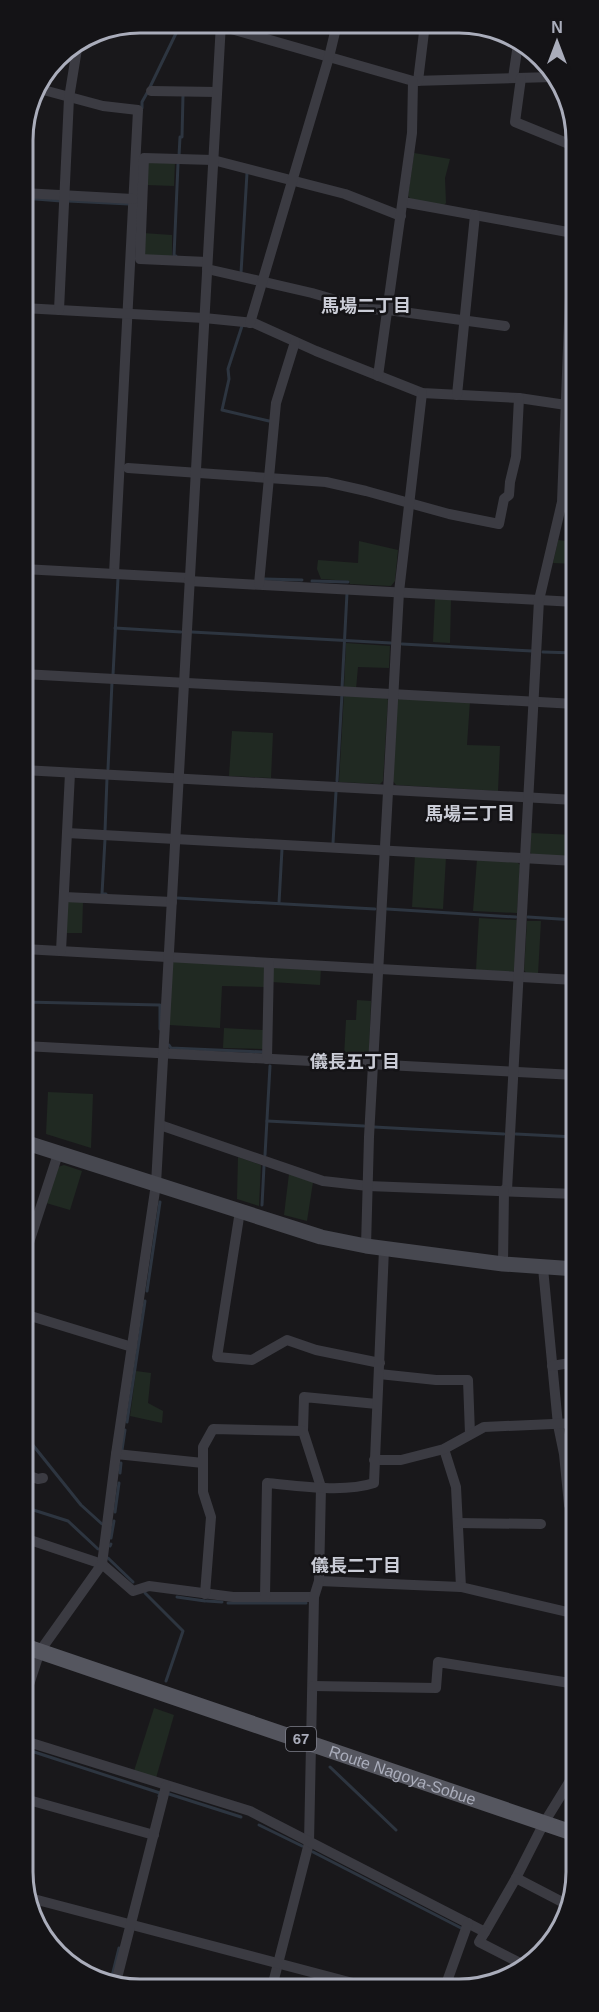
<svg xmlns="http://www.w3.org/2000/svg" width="599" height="2012" font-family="Helvetica,'Noto Sans JP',sans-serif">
	<rect width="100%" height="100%" fill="#19181b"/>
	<g fill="#202922">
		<path d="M414,153L450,159L445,178L446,203L443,206L411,199L408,196Z"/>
		<path d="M152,161L175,162L174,186L146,185L147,164Z"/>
		<path d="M143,233L172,235V257L144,256Z"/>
		<path d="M558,540L575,542V564L553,563Z"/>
		<path d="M359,541L398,550L395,581L391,586L350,584L349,581L321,579L317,569L318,560L358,563Z"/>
		<path d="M435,599H451L450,643L433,642Z"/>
		<path d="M346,643L390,646L389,668L358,667L356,689L344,688Z"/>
		<path d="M344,694L385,697L388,700L383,781L380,784L339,782Z"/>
		<path d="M400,698L470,701L467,745L500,746L498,791L396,785L393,781L397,701Z"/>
		<path d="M232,731L273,733L271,778L229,776Z"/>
		<path d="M531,833L575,835V858L534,856L530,852Z"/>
		<path d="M415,855L446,857L443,909L412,907Z"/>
		<path d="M477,859L517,862L520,865L517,913L473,911Z"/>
		<path d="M69,901H83L82,933H65L66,903Z"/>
		<path d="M479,918L517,920L515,970L512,972L476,970Z"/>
		<path d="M527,921H541L538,974H527L524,970Z"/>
		<path d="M176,960L264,967V987L222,986L220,1028L169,1025L172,963Z"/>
		<path d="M275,965L321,968L320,985L271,982L272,968Z"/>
		<path d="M357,1000L371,1001L369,1054L365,1058L344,1057L346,1020H356Z"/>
		<path d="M224,1028L263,1030V1049L223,1048Z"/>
		<path d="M48,1092L93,1094L91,1148L46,1134Z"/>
		<path d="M238,1157L261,1165L259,1206L237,1199Z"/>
		<path d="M64,1165L82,1171L70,1210L46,1203L58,1167Z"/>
		<path d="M289,1174L313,1182L307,1221L284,1215Z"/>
		<path d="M136,1371L151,1373L148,1403L163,1411L162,1423L130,1416Z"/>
		<path d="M154,1708L174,1715L156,1778L134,1771Z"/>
	</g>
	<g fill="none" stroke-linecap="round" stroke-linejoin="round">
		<g stroke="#2d3540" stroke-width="3">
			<path d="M150,87L181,23"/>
			<path d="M142,108V102L147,93"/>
			<path d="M179,156L180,137H182L183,95"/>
			<path d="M23,198L61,201"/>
			<path d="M68,201L129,204"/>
			<path d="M176,256H174L178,164"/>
			<path d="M241,273L247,173"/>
			<path d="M242,326L228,369L229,379L222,410L269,421"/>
			<path d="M23,351H32L23,514"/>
			<path d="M265,579L302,580"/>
			<path d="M312,581L348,582"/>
			<path d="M115,628L181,632"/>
			<path d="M192,632L391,643"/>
			<path d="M402,644L532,651"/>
			<path d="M543,652L575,653"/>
			<path d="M113,675L118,578"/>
			<path d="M342,688L347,593"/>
			<path d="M108,769L112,682"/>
			<path d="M337,781L342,694"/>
			<path d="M105,831L107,778"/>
			<path d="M105,839L102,894H106"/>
			<path d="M333,843L336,792"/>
			<path d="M177,898L375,909"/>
			<path d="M279,903L282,849"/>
			<path d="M387,909L516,917"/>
			<path d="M528,917L575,920"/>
			<path d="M24,1002L160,1005V1029"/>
			<path d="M169,1045L171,1048L263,1052"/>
			<path d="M267,1121L364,1126"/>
			<path d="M374,1127L504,1134"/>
			<path d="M516,1134L575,1137"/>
			<path d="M265,1155L270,1066"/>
			<path d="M262,1205L264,1166"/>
			<path d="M147,1291L160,1202"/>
			<path d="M127,1422L145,1301"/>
			<path d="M24,1434L81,1505L102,1524"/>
			<path d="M122,1450L125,1430"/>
			<path d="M120,1473L121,1463"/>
			<path d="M24,1507L68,1521L98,1549"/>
			<path d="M115,1512L119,1483"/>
			<path d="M111,1538L114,1521"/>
			<path d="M110,1546L111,1544"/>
			<path d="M108,1558L133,1582"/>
			<path d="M145,1593L183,1631L166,1681"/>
			<path d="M177,1597L205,1601"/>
			<path d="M207,1601L222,1602"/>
			<path d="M228,1603H306"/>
			<path d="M25,1749L160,1793L159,1796"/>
			<path d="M330,1767L396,1830"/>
			<path d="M169,1794L241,1817"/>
			<path d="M259,1825L302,1846"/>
			<path d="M313,1852L461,1928"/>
			<path d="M110,1984L119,1948"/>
		</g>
		<g stroke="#3b3b42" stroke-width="10">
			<path d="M210,23L413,81L553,77"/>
			<path d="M513,78L518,44"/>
			<path d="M521,78L515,122L574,146"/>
			<path d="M418,81L425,24"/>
			<path d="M36,88L103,106L138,110L114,574"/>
			<path d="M151,91L217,92"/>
			<path d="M23,193L133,199"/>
			<path d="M403,202L573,233"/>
			<path d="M207,262L140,259L144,158L213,160L345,194L401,216"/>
			<path d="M207,269L312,293L367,309L388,310L505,326"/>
			<path d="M23,308L204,318L254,323L316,351L422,393L519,398L566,405"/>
			<path d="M59,310L69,98L78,43"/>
			<path d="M250,323L329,57L337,24"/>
			<path d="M378,376L412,133L413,81"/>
			<path d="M457,395L475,215"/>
			<path d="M128,468L326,482L366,491L449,514L499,524L504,499L509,495L510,482L516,457L519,398"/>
			<path d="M561,507L575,508"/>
			<path d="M23,569L189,578"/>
			<path d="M189,581L575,602"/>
			<path d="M259,584L276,403L295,342"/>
			<path d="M23,674L575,704"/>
			<path d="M23,770L575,800"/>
			<path d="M67,833L575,861"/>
			<path d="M64,897L172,902"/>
			<path d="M24,949L575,980"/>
			<path d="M61,951L70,773"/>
			<path d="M24,1046L575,1075"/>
			<path d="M267,1059L269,963"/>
			<path d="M160,1125L323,1181L368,1186L576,1194"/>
			<path d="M507,1190L539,600L562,502L574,193"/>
			<path d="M240,1211L217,1357L252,1360L287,1340L316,1350L380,1363"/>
			<path d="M366,1246L369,1137L399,592L422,393"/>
			<path d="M24,1258L58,1154"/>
			<path d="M503,1264L504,1190"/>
			<path d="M543,1268L558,1425L564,1454L569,1505L576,1518"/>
			<path d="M24,1314L132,1347"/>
			<path d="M552,1366L576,1362"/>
			<path d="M379,1374L436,1380H468L470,1434"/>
			<path d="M303,1431L304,1397L377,1404"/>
			<path d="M444,1449L456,1487L461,1587"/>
			<path d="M116,1454L203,1463"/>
			<path d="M374,1460H401L444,1449L484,1427L576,1423"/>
			<path d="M24,1474L38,1479L43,1478"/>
			<path d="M458,1523L541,1524"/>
			<path d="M24,1538L102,1564L133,1591L149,1586L233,1597H314"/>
			<path d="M319,1581L461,1587L576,1614"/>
			<path d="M205,1594L211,1517L203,1492V1447L213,1429L303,1431L321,1487L319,1581L314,1597L309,1843L272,1987"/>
			<path d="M265,1597L267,1483C299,1486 344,1493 374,1483L384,1249"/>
			<path d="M313,1686L436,1688L438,1662L576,1684"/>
			<path d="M24,1700L40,1651L102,1564L116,1454L156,1184L221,23"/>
			<path d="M25,1741L250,1811L485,1932L516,1878L544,1823L576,1771"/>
			<path d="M25,1799L154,1835"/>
			<path d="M516,1878L566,1904"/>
			<path d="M26,1897L368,1987"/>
			<path d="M485,1932L479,1942L522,1964"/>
			<path d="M115,1986L166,1786"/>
			<path d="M445,1987L468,1923"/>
		</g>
		<path stroke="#474850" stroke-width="15" d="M24,1142L321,1237L366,1246L503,1264L576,1269"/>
		<path stroke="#55565f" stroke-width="16" id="s1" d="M24,1646L576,1834"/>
	</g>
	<g text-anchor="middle" stroke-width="5" stroke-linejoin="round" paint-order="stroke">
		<rect fill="#141316" stroke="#7d7f8a" stroke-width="1.5" x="286" y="1727" width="30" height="24" rx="4.5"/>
		<g font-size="15" font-weight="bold" fill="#aaadbb">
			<text x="301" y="1744">67</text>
		</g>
		<g font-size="16" fill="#aaadbb" stroke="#141316">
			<text dy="6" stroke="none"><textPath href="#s1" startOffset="400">Route Nagoya-Sobue</textPath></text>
		</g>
		<g font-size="18" font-weight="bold" fill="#cbcdd7" stroke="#141316">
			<text x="366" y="312">馬場二丁目</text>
			<text x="470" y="820">馬場三丁目</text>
			<text x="355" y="1068">儀長五丁目</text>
			<text x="356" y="1572">儀長二丁目</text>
		</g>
	</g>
	<path d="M0 0H599V2012H0ZM140 33H459A107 107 0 0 1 566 140V1872A107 107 0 0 1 459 1979H140A107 107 0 0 1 33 1872V140A107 107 0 0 1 140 33Z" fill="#141316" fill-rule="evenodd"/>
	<path fill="none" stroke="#aaadbb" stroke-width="3" d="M140 33H459A107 107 0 0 1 566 140V1872A107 107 0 0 1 459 1979H140A107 107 0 0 1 33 1872V140A107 107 0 0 1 140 33Z"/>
	<g transform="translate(557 42)" stroke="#141316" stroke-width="4.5" paint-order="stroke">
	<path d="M0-4.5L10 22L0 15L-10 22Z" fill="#aaadbb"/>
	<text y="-9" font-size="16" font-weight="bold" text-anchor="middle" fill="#aaadbb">N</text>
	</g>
</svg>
